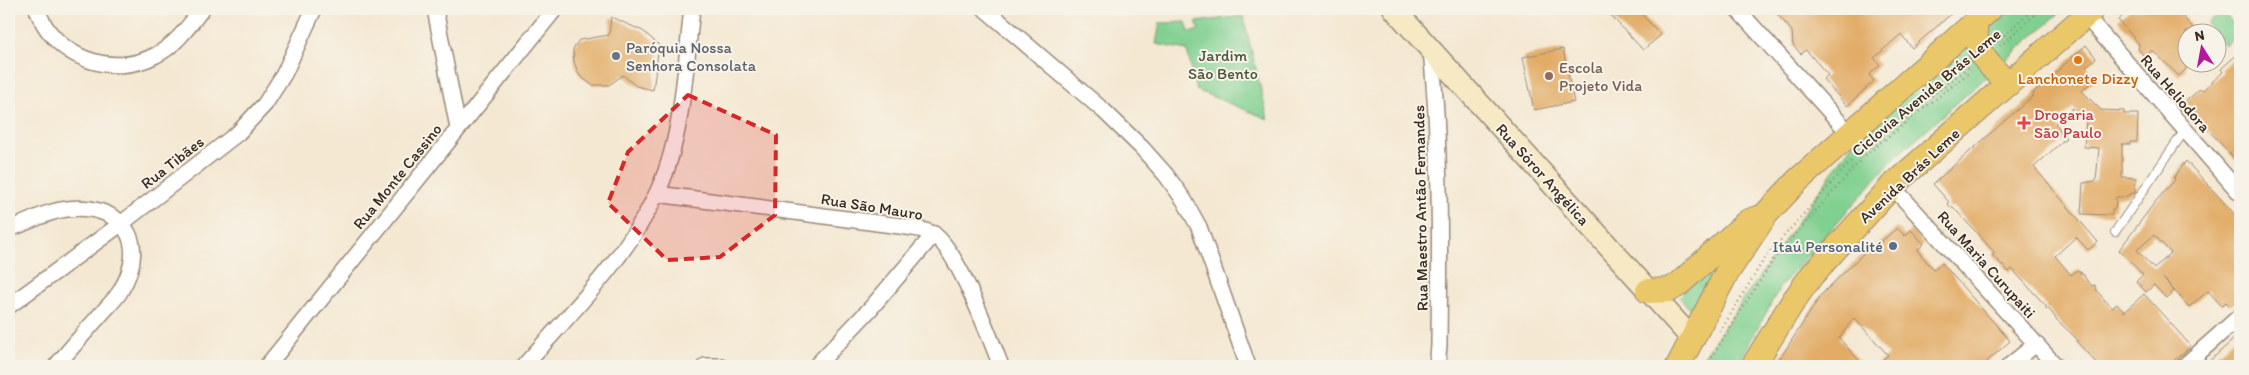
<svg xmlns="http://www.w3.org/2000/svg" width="2249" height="375" font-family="Itim,sans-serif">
	<rect width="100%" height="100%" fill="#f7f3e8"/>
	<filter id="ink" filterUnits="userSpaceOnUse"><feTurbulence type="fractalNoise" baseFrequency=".02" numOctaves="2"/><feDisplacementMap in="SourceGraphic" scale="10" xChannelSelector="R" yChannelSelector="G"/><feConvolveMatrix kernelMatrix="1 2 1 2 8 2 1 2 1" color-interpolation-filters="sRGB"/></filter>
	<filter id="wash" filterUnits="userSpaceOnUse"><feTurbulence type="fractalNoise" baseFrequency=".0096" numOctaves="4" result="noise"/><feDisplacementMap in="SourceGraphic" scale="20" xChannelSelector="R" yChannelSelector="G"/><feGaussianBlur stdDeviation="1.12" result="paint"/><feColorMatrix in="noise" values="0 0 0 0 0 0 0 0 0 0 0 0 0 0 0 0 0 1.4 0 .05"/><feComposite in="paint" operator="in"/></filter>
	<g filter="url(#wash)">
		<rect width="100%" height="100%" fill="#f4e8d2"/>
		<g fill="#80d090" stroke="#5e7d57">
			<path d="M2007,9H2064L1895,157L1780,287L1737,366H1697L1852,144Z"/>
			<path d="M2222,10L2240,32L2225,45L2207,23Z"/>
			<path d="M1243,16L1268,119L1196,90L1187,50L1156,44L1160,23L1186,22L1189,33L1199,30L1196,22Z"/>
			<path d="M1744,231L1697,316L1679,297Z"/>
		</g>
		<g id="blocks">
			<g fill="#e2ac66" fill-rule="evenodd">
				<path d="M1605,9H1637L1661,35L1643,50Z"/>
				<path d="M1773,9H1957L1912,48L1901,34L1874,58L1880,65L1869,75L1874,81L1847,106L1823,79L1828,75L1806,50L1801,54L1793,45L1792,31Z"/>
				<path d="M2131,9H2176L2197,32H2186V69L2179,76L2152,50L2145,57L2138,49L2139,44L2118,20Z"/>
				<path d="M611,17L643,31L659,45L653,90L636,86L623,75L609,85H592L579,75L574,62L573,49L579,40L609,35Z"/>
				<path d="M2086,45L2096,58L2086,67L2096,78L2082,91L2101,110L2124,111V114H2138L2137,142H2130V144H2122V177L2136,178L2135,193L2129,194L2128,197H2116L2115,209H2112V215L2081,214L2083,183L2096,181L2099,148L2084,147L2086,120L2073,108L2055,123L2066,138L2034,167L2098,242L2088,250L2076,237L2055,256L2071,275L2077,270L2084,275L2085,278L2092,286L2095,285L2096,290L2112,308L2117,304L2124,312L2144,294L2191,346L2168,366H2099L2076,341L2078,340L2057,320L2049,309H2046V306L2012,269L2009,272L1992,255L1995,253L1953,207H1949L1948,201L1933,184L2034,95L2033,93Z"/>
				<path d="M1563,49L1574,102L1534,110L1523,57Z"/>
				<path d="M2240,52V165L2184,103L2200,89L2202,91L2223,72L2221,69Z"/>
				<path d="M2186,161L2240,220V297L2230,306L2226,302L2222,306L2208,291L2189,307L2163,278L2174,291L2166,298L2154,285L2146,292L2136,281L2143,275L2119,250L2155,202L2175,180L2174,178ZM2154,235L2171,253L2154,269L2137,250Z"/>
				<path d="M1897,228L1905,236L1911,230L1924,244L1917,250L1926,261L1934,269L1942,263L2010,341L1982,366H1875L1888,355L1854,318L1839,338L1864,366H1775L1821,295L1867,250L1869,252Z"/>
				<path d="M2234,339L2240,346V366H2204Z"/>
			</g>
		</g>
	</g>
	<g filter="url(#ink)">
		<use href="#blocks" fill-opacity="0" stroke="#988978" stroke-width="1"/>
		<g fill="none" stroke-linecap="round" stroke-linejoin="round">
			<g stroke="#988978" stroke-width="10">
				<path id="lane" d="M2115,232L2185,130"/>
			</g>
			<g stroke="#988978" stroke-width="18">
				<g id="street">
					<path d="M37,9C53,57 112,79 156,55C176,45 189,26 202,9"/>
					<path d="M435,9L458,128"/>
					<path d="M985,9L1104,111L1142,148L1166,175L1184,200L1199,227L1248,366"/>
					<path d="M1737,9L1850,134"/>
					<path d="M2085,15L2240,193"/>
					<path d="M1431,50C1441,149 1440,247 1439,346L1437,366"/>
					<path d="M1892,186L2056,366"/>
					<path d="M657,194L900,226C910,228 923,228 933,234C957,248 990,338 1001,366"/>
					<path d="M9,229C28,223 46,211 67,209C122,203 150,241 121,290C116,299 108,306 101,314C86,331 71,348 56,366"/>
					<path d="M9,306L122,223L238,133L265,104L284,74L314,9"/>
					<path d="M267,366L555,9"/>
					<path d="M524,366C571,312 625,260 656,195C683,141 685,68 692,9"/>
					<path d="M705,366H720"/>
					<path d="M816,366L871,308L934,234"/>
					<path d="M2009,366L2036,344"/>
					<path d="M2184,366L2240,316"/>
				</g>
			</g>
			<g stroke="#988978" stroke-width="24">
				<path id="secondary" d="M1394,9L1693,340"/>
			</g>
			<g stroke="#988978" stroke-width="26">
				<g id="primary">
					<path d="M1975,22C1974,53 1987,63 2008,84"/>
					<path d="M1648,291L1669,290L1678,285L1747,222L1757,218"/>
					<path d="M1678,366L1726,274L1766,214L1797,181L1990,9"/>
					<path d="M1753,366L1794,300L1812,275L1892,186L2093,9"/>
				</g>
			</g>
			<g stroke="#988978" stroke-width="2.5" stroke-dasharray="1 4" stroke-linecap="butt">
				<path d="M1997,42L2033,9"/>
				<path d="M2000,46L2041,9"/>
				<path d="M1880,135L1969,67"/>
				<path d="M1720,332L1766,256L1853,159"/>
				<path d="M1706,366L1773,260L1865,155L1971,71"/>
			</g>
			<use href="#lane" stroke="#fff" stroke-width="8"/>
			<use href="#street" stroke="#fff" stroke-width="15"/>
			<use href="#secondary" stroke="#f7e9c3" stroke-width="21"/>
			<use href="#primary" stroke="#eac769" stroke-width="24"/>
		</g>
	</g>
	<path fill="#d62828" fill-opacity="0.2" stroke="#d62828" stroke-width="4" stroke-dasharray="10 6" stroke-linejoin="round" d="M688,95L776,135L775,215L720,257L667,260L608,203L628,152Z"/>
	<circle fill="#6b7280" stroke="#f7f3e8" stroke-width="2" cx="616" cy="56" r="5"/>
	<circle fill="#e8710a" stroke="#f7f3e8" stroke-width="2" cx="2078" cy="60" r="5"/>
	<circle fill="#8d6e63" stroke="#f7f3e8" stroke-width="2" cx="1549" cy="76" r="5"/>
	<path fill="#e0444e" stroke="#f7f3e8" stroke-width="2" d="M2021.5 115.5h5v5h5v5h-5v5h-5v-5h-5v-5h5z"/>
	<circle fill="#5c6f8a" stroke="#f7f3e8" stroke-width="2" cx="1893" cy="246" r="5"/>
	<g text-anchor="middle" stroke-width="4" stroke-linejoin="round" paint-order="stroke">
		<g font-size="16" fill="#5b616d" stroke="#f7f3e8" text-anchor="start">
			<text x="626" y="53">Paróquia Nossa<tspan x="626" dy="18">Senhora Consolata</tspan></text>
		</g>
		<g font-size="16" fill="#4c543a" stroke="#f7f3e8">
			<text x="1223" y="61">Jardim<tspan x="1223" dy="18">São Bento</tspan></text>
		</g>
		<g font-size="16" fill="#785e54" stroke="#f7f3e8" text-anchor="start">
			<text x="1559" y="73">Escola<tspan x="1559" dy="18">Projeto Vida</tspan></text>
		</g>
		<g font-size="16" fill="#c56008" stroke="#f7f3e8">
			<text x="2078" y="84">Lanchonete Dizzy</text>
		</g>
		<g font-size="16" fill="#3b2a1e" stroke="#f7f3e8">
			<text transform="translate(1926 92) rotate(-40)" y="6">Ciclovia Avenida Brás Leme</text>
			<text transform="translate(2176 93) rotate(49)" y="6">Rua Heliodora</text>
			<text transform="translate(172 162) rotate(-38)" y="6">Rua Tibães</text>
			<text transform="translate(1543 174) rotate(48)" y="6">Rua Sóror Angélica</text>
			<text transform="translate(1909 175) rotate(-43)" y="6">Avenida Brás Leme</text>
			<text transform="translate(397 176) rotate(-51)" y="6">Rua Monte Cassino</text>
			<text transform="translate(872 206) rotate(9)" y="6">Rua São Mauro</text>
			<text transform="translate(1420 208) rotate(-91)" y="6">Rua Maestro Antão Fernandes</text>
			<text transform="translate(1987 264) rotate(48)" y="6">Rua Maria Curupaiti</text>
		</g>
		<g font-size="16" fill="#be3a42" stroke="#f7f3e8" text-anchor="start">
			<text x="2034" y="120">Drogaria<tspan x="2034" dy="18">São Paulo</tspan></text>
		</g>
		<g font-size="16" fill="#4e5e75" stroke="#f7f3e8" text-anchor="end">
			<text x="1883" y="252">Itaú Personalité</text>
		</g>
	</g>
	<rect width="2249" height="375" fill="none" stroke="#f7f3e8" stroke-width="30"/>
	<g transform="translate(2202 48) rotate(349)"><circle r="24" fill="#f7f3e8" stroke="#aca397"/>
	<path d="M0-4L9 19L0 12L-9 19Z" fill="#b5179e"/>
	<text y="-8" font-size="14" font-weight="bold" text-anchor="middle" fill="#3b2a1e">N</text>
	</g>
</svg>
